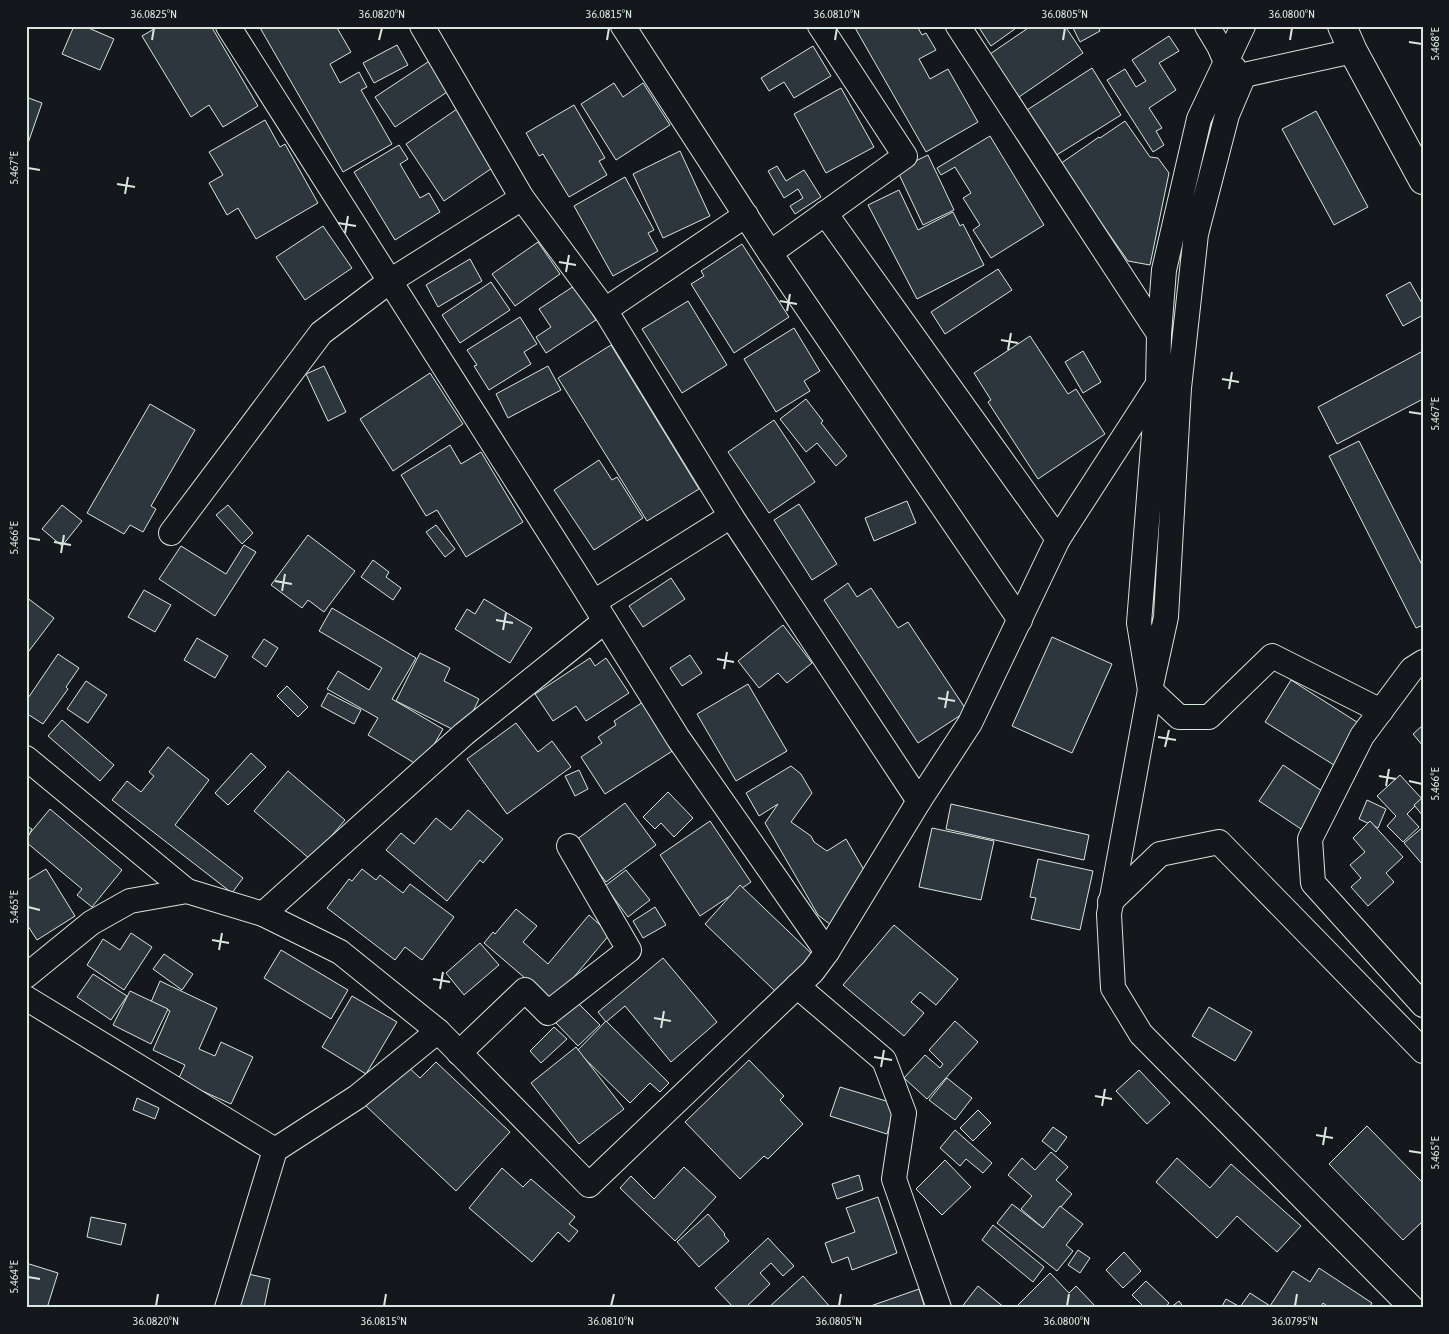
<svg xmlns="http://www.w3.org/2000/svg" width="1449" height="1334" font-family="'Asap Condensed',sans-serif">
	<rect width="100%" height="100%" fill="#14181c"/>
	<g fill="#2c363c" stroke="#d8e6dc">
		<path d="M74,26H84L114,39L100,70L62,54Z"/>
		<path d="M159,26H211L258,106L223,127L209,105L191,117L142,36Z"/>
		<path d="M259,26H336L351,52L330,64L340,83L359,72L367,87L361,90L392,144L343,172Z"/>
		<path d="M854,26H917L922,35L926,33L936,50L919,59L930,79L948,69L978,122L926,152Z"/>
		<path d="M978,26H1019L991,46Z"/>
		<path d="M1031,26H1065L1083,53L1019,97L990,54Z"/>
		<path d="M1072,26H1098L1100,31L1080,42Z"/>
		<path d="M1169,36L1179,51L1159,63L1176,90L1149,108L1162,128L1156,131L1164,145L1153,152L1107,80L1125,69L1136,87L1146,81L1132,60Z"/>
		<path d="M397,45L408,65L374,83L363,63Z"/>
		<path d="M813,46L831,76L794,98L784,82L769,91L761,78Z"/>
		<path d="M431,60L450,90L395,127L375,97Z"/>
		<path d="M1092,68L1121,115L1055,156L1027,110Z"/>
		<path d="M614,83L623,97L643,83L670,125L616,160L581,104Z"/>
		<path d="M841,88L874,147L826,173L794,114Z"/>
		<path d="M26,97L42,103L26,149Z"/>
		<path d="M574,105L605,158L599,161L607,175L569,197L543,154L539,156L526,133Z"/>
		<path d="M457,109L495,166L444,201L406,144Z"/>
		<path d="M1316,111L1368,207L1334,225L1282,129Z"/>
		<path d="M265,120L280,147L285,144L318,203L256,239L238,208L227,215L209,183L223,175L209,152Z"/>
		<path d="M1125,121L1150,157L1158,158L1169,173L1150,265L1128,261L1060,164L1099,137L1100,138Z"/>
		<path d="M990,136L1044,225L991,258L973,230L980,225L963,198L971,193L955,167L941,175L937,168Z"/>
		<path d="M399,145L408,159L400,164L420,198L429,193L440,212L395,240L354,172Z"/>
		<path d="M680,151L710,216L663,238L633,174Z"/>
		<path d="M928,155L954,210L923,225L897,170Z"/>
		<path d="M777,166L786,181L804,170L821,197L795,214L790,206L803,198L798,189L784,198L768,171Z"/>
		<path d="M625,177L654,230L648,233L658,251L613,276L574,206Z"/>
		<path d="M899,190L918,230L953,212L960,226L963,224L984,265L917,299L868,205Z"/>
		<path d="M323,226L352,268L305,300L276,257Z"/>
		<path d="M538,242L560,274L515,306L492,274Z"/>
		<path d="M742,244L789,317L734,353L691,284L704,276L701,271Z"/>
		<path d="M470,259L482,281L438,307L426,285Z"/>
		<path d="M998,269L1012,290L945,334L931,312Z"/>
		<path d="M491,282L510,310L460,343L442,315Z"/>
		<path d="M1410,282L1423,305V315L1403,326L1386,295Z"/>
		<path d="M574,286L596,320L546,353L536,337L551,327L539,309Z"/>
		<path d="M688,301L727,365L682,393L642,329Z"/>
		<path d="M520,317L537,344L524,352L531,364L489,390L474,366L477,365L467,350Z"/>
		<path d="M794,328L820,371L804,381L810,391L776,412L744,359Z"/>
		<path d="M1030,336L1068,394L1076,389L1105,434L1038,479L988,402L991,400L974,373Z"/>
		<path d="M611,345L699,489L647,521L558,378Z"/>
		<path d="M1083,351L1101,382L1083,393L1065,362Z"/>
		<path d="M1423,351V399L1337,444L1318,407Z"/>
		<path d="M324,366L346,412L328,421L306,374Z"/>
		<path d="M548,366L561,390L508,418L496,394Z"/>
		<path d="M430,373L463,424L393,471L360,419Z"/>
		<path d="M806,399L823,421L821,423L847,456L836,466L817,443L806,452L780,419Z"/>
		<path d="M150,404L195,430L151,506L156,509L143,532L130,525L124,534L87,513Z"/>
		<path d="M774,420L815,482L769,513L728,452Z"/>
		<path d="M1359,441L1423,567V625L1416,628L1329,456Z"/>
		<path d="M450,445L461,464L481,452L523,522L466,557L437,510L426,516L401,475Z"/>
		<path d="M599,460L612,480L617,477L643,518L594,550L554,490Z"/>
		<path d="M907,501L916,523L874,541L865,518Z"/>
		<path d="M799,504L837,564L812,580L774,520Z"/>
		<path d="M62,505L82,521L62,546L42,529Z"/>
		<path d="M228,505L253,533L242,544L216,515Z"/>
		<path d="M436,525L455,549L445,557L426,532Z"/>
		<path d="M308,535L355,571L324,612L308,600L302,608L271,585Z"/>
		<path d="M244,545L256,552L215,616L159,579L181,546L226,574Z"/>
		<path d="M373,560L389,572L386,577L401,588L393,600L361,577Z"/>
		<path d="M671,578L685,599L643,627L629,606Z"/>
		<path d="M848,583L857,597L871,588L898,628L908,622L967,711L918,743L824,600Z"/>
		<path d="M144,590L171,605L155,632L128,617Z"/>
		<path d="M26,597L54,618L29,651L26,648Z"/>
		<path d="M484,599L532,628L510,663L455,629L467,609L475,614Z"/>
		<path d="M332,608L416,658L392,699L443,729L421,767L368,735L378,718L327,689L338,671L369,690L382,668L319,631Z"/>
		<path d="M783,625L812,663L787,683L778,673L759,688L738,661Z"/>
		<path d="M1052,637L1112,664L1072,753L1012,726Z"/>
		<path d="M197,638L228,656L215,678L184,660Z"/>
		<path d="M264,639L278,648L266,667L252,657Z"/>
		<path d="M420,653L450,668L444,681L479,699L462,734L396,701Z"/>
		<path d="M58,654L79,668L66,687L68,689L43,724L26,713V701Z"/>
		<path d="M690,655L702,673L682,686L670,668Z"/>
		<path d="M590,658L595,666L606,658L629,693L586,721L576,706L553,721L535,694Z"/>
		<path d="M1291,680L1360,724L1334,765L1265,722Z"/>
		<path d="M86,681L107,695L88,723L67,709Z"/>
		<path d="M748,684L787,751L736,781L697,714Z"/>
		<path d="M287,686L308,707L298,717L277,696Z"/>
		<path d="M328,693L361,710L354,724L321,706Z"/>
		<path d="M643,702L674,750L605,794L581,757L602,743L598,737L616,725L614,721Z"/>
		<path d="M62,720L114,765L100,781L48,736Z"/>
		<path d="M516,723L538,752L552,741L571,767L507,814L467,759Z"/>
		<path d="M1423,725V746L1413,734Z"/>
		<path d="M168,747L209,780L175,825L243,878L232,893L112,800L127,781L141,792L154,776L149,772Z"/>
		<path d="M251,753L266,767L228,805L215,793Z"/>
		<path d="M1283,765L1325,793L1301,829L1259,801Z"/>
		<path d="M791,766L801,774L812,793L791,822L811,836L814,842L827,851L846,839L867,875L831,925L818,915L765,823L778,804L759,816L746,793Z"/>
		<path d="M579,770L588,789L575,796L565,776Z"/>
		<path d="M288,771L345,820L311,860L254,811Z"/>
		<path d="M1400,775L1422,799L1407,814L1419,827L1403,842L1387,826L1396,816L1377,796Z"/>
		<path d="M668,792L693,818L674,837L661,823L655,829L643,817Z"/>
		<path d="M1423,797V816L1414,805Z"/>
		<path d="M1367,800L1386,809L1378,828L1359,819Z"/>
		<path d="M625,803L656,845L606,882L583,852L576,840Z"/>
		<path d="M951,804L1089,835L1084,860L946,829Z"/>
		<path d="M50,809L122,870L92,907L77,895L82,889L26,842V838Z"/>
		<path d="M468,810L503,839L483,863L480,860L447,901L386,850L401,833L414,844L436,818L451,830Z"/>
		<path d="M710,821L751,882L700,916L660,855Z"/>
		<path d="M1370,821L1403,857L1386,873L1394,882L1368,906L1351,887L1361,878L1350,865L1365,852L1353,838Z"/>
		<path d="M26,826L32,829L26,841Z"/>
		<path d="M1423,827V865L1404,843Z"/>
		<path d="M932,828L994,841L981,900L919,887Z"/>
		<path d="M1038,859L1093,871L1080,930L1031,919L1036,898L1030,897Z"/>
		<path d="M46,869L75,916L37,940L26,923V881Z"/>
		<path d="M362,869L376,880L380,875L403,893L410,884L454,917L422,960L405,947L395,960L327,908L349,879L352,881Z"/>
		<path d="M626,870L650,900L628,917L605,886Z"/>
		<path d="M740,885L812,954L776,992L705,924Z"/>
		<path d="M655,907L666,925L643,938L633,921Z"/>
		<path d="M516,909L537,926L523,942L548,964L589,915L610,934L553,1002L484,943L493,932L495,934Z"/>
		<path d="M894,925L958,979L936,1005L920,992L911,1002L924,1013L904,1036L843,985Z"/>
		<path d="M131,933L152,947L124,990L87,965L103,939L120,950Z"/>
		<path d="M480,943L499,965L464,995L446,973Z"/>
		<path d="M281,950L348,990L331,1019L264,978Z"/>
		<path d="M164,954L193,974L182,990L153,969Z"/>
		<path d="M663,958L717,1022L671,1062L625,1006L606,1022L598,1012Z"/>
		<path d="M93,974L127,996L111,1020L77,997Z"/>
		<path d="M160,981L217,1008L199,1049L215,1056L221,1042L253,1057L231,1104L178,1080L185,1065L153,1050L170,1011L151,1002Z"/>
		<path d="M130,991L168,1009L151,1044L113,1025Z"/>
		<path d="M352,996L397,1022L366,1074L322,1047Z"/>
		<path d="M577,1002L600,1025L578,1046L556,1023Z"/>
		<path d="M1209,1007L1252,1032L1235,1061L1192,1036Z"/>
		<path d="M606,1021L669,1083L660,1092L650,1083L630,1103L577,1051Z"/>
		<path d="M955,1021L978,1042L927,1099L904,1078L925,1055L940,1068L943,1064L929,1050Z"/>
		<path d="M554,1027L567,1039L541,1063L530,1051Z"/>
		<path d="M576,1047L624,1109L579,1144L531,1083Z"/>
		<path d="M749,1060L784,1096L780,1100L803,1124L768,1159L764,1156L740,1179L685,1122Z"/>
		<path d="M436,1062L510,1132L456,1191L366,1106L405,1064L420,1078Z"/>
		<path d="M1139,1070L1170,1103L1147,1124L1116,1091Z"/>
		<path d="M947,1078L972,1098L955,1120L929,1100Z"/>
		<path d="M840,1087L896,1104L887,1134L830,1116Z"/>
		<path d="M137,1098L159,1108L155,1119L133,1110Z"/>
		<path d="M978,1110L991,1123L973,1141L960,1128Z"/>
		<path d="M1367,1126L1423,1183V1221L1403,1240L1329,1164Z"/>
		<path d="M1053,1127L1067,1137L1056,1152L1042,1141Z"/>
		<path d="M955,1130L992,1163L983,1173L966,1159L960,1166L940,1148Z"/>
		<path d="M1051,1152L1068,1167L1056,1180L1072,1194L1043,1228L1021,1209L1032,1196L1008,1175L1022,1158L1035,1170Z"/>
		<path d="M1177,1158L1210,1188L1231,1164L1301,1226L1277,1252L1237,1216L1217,1238L1156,1182Z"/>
		<path d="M945,1160L971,1187L942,1215L916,1189Z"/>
		<path d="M684,1167L716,1197L675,1241L620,1188L631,1176L654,1199Z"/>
		<path d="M502,1168L523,1187L531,1179L575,1217L569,1224L578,1231L569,1242L558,1232L532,1262L469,1208Z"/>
		<path d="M859,1175L863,1190L837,1199L832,1184Z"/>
		<path d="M878,1197L897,1253L852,1270L848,1257L832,1263L825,1243L855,1232L846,1208Z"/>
		<path d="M1012,1204L1043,1228L1060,1206L1083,1224L1066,1245L1073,1251L1057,1271L997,1223Z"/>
		<path d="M708,1214L725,1234L724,1235L729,1241L699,1267L677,1242Z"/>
		<path d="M91,1217L126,1224L121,1245L87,1237Z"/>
		<path d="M993,1225L1044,1267L1033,1282L982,1240Z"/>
		<path d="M768,1238L794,1266L783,1276L771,1263L760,1273L770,1284L745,1308H734L715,1288Z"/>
		<path d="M1078,1250L1090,1258L1080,1273L1068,1265Z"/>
		<path d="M1124,1252L1141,1271L1123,1288L1106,1270Z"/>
		<path d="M26,1263L58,1273L47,1308H26Z"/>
		<path d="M1319,1268L1372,1303L1369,1308H1330L1323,1303L1320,1308H1221L1226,1299L1240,1307L1250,1293L1270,1306L1293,1271L1310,1282Z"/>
		<path d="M244,1273L270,1279L264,1308H237Z"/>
		<path d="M1050,1273L1069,1293L1076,1286L1097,1308H1015Z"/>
		<path d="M803,1276L831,1308H768Z"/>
		<path d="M1146,1281L1169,1303L1165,1308H1145L1132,1295Z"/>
		<path d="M978,1286L1005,1308H961Z"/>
		<path d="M919,1289L925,1308H865Z"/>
		<path d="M1179,1301L1184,1308H1170Z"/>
	</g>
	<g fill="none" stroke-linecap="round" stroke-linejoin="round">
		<g stroke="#d8e6dc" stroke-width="26">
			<g id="minor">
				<path d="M228,26L579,579L678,738L827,952"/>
				<path d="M422,26L522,198L605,310L731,516L919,801"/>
				<path d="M623,26L770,253L1020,620"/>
				<path d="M958,26L1159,334"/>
				<path d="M1207,26L1219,46L1226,62L1234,68"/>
				<path d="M1243,26L1199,119L1164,270L1159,334L1158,384L1139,623L1150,690L1166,617L1179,388L1196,234L1227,115L1244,75L1353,51"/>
				<path d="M825,213L1058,539"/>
				<path d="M770,253L905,156L820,26"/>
				<path d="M605,310L746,215"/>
				<path d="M171,533L321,333L390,281L522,198"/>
				<path d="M594,602L731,516"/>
				<path d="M1423,662L1412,669L1362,736L1310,839L1313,883L1423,1005"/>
				<path d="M1150,690L1109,914L1113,988L1141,1034L1412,1308"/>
				<path d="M1150,690L1179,717H1209L1272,656L1381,711"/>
				<path d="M26,758L187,891"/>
				<path d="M1110,902L1160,854L1219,842L1423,1051"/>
				<path d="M263,914L464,734L605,621"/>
				<path d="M26,976L91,923L130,901L187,891L263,914L340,952L438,1031L589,1185L813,971L827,952L919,801L970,723L1058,539L1158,384"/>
				<path d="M797,986L884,1060L904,1113L894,1179L939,1308"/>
				<path d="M26,998L275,1150"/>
				<path d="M459,1053L525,990L548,1013L629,950L569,846"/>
				<path d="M227,1308L275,1150L357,1097L438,1031"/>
			</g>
		</g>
		<g stroke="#d8e6dc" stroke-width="30">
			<path id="secondary" d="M1342,26L1353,51L1423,180"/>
		</g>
		<use href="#minor" stroke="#14181c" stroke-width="24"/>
		<use href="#secondary" stroke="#14181c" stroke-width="28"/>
	</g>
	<path fill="none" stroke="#d8e6dc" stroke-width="2" d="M152,40L154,28M379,40L382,28M607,40L609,28M835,40L837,28M1063,40L1065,28M1290,40L1292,28M1409,42L1422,44M28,168L40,170M117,184L135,187M125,194L128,177M338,223L356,226M345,233L348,216M559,262L576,265M566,272L569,255M780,301L797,304M787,311L790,294M1001,340L1018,343M1008,350L1011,333M1222,379L1239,382M1229,389L1232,372M1409,412L1422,414M28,538L40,540M54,542L71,545M61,553L64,535M275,581L292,584M282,591L285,574M496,620L513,623M503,630L506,613M717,659L734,662M724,669L727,652M938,698L955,701M945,708L948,691M1158,737L1176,740M1165,747L1169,730M1379,776L1396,779M1409,781L1422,784M1386,786L1389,769M28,907L40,910M212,940L229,943M219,950L222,933M433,979L450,982M440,989L443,972M654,1018L671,1021M661,1028L664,1011M874,1057L892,1060M881,1067L884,1050M1095,1096L1112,1099M1102,1106L1105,1089M1316,1135L1333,1138M1323,1145L1326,1127M1409,1151L1422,1153M28,1277L40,1279M156,1306L158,1294M384,1306L386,1294M611,1306L614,1294M839,1306L841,1294M1067,1306L1069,1294M1295,1306L1297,1294"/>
	<rect width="1449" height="1334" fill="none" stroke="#14181c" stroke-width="55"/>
	<rect x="28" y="28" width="1394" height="1278" fill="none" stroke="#d8e6dc" stroke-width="2"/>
	<g font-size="12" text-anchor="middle" fill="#d8e6dc">
		<text x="154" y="18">36.0825°N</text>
		<text x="382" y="18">36.0820°N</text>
		<text x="609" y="18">36.0815°N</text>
		<text x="837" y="18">36.0810°N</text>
		<text x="1065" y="18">36.0805°N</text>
		<text x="1292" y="18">36.0800°N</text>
		<text transform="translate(1435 44) rotate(-90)" y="4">5.468°E</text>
		<text transform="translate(14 168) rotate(-90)" y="4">5.467°E</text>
		<text transform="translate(1435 414) rotate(-90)" y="4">5.467°E</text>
		<text transform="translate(14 538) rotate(-90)" y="4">5.466°E</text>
		<text transform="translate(1435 784) rotate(-90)" y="4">5.466°E</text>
		<text transform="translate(14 907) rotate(-90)" y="4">5.465°E</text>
		<text transform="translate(1435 1153) rotate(-90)" y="4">5.465°E</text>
		<text transform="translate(14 1277) rotate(-90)" y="4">5.464°E</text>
		<text x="156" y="1325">36.0820°N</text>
		<text x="384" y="1325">36.0815°N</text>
		<text x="611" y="1325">36.0810°N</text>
		<text x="839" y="1325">36.0805°N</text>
		<text x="1067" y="1325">36.0800°N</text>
		<text x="1295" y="1325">36.0795°N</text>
	</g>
</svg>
